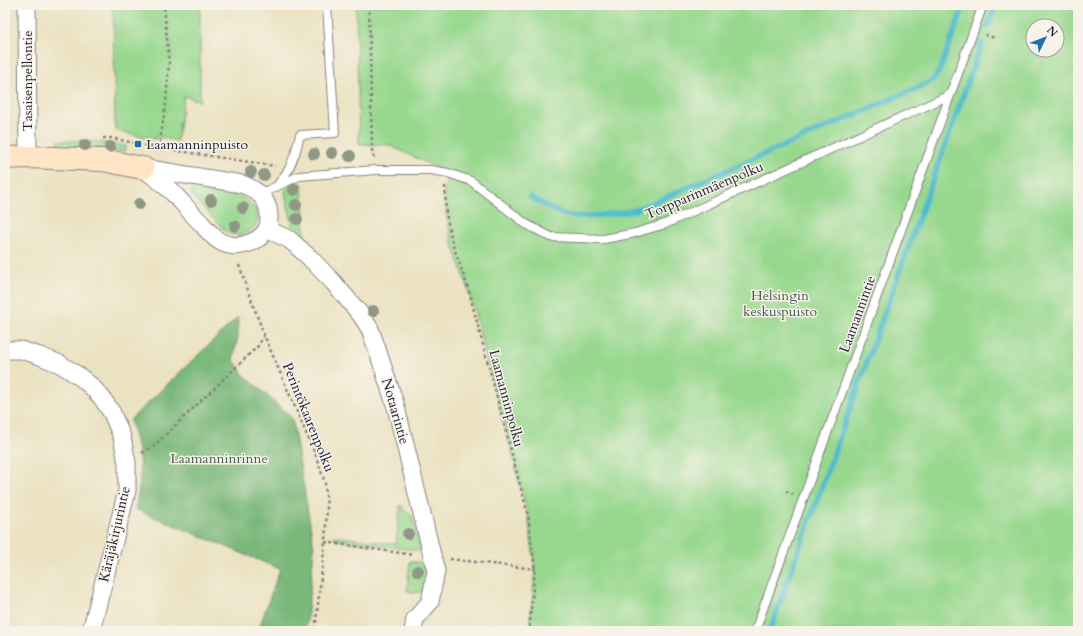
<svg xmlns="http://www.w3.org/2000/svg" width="1083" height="636" font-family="Cardo,serif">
	<rect width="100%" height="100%" fill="#f7f3e8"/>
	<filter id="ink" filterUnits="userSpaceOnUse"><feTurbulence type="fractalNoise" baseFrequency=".025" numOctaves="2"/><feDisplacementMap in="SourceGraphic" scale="8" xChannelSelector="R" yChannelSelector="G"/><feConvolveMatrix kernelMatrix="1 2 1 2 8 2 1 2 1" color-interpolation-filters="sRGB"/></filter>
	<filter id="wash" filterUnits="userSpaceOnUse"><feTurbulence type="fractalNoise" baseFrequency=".012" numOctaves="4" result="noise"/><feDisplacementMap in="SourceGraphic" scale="16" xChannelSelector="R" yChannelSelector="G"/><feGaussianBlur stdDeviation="0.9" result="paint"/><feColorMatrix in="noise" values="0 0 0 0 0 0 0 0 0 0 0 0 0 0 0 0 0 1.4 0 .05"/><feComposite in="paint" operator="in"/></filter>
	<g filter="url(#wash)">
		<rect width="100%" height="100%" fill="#ebe2c1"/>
		<g fill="#97d88e" stroke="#5c7d64" fill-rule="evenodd">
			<path d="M113,5H200V101L184,96L177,141L156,136L155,139L117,131L115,127Z"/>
			<path d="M356,5H1078V631H529L535,569L528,515L468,288L452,242L446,213L444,187L448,173L389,145L359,144ZM1033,26H1057V50H1033Z"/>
			<path d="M58,141H92L126,146L124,152L103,149L57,148Z"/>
			<path d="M293,182L302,183L305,239L292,232C293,218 286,205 285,191Z"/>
			<path d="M197,187C209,189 226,190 237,195C244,198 255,205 257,213C262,229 241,240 228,233C223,230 219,224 215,220C207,212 199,203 192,195L191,191L194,188Z"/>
			<path d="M400,505L402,506L403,510L408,512L412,516L419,542L423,551L336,540L333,536L396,544Z"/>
			<path d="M410,561L428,564C428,571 427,590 420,592C416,593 411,592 407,591Z"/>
		</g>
		<path fill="#79b879" stroke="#4e6d5a" d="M238,317V336L233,359L242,373L292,418L314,548L306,631H258L280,569L135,509C137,499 140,488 140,478C141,458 136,438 130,420Z"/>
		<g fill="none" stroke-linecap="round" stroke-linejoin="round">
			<g stroke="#50bccb" stroke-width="5.5">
				<path d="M988,26L996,5"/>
				<path d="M530,197C540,202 551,210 563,214C579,220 619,213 636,210L930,82L936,76L941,67L964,5"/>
				<path d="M770,630L982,43"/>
			</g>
		</g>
	</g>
	<g filter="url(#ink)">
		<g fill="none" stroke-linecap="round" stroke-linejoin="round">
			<g stroke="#86827e" stroke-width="10">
				<g id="lane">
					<path d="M277,186L289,169L295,154L300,135L335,133L327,5"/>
					<path d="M260,194L299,176L376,170H431L448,173L471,181L526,224L551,237L604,239L635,233L665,224L950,95"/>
					<path d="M755,631L983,5"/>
				</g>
			</g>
			<g stroke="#86827e" stroke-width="19">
				<g id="street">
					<path d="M27,5L28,157"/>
					<path d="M143,168L242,184C258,190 269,199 269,217C269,221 269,225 267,229C258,244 236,250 221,242C213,238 207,230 201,223C191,213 182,202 172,192C163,183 153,176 143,168Z"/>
					<path d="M267,229L290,240L310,258L333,282L361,315L370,329L377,349L396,407L436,571L430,602L415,619L413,631"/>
					<path d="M5,350H21L40,356L60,364L79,376L91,386L102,398L112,413L122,437L127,463V491L91,631"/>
				</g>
			</g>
			<g stroke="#86827e" stroke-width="24">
				<path id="secondary" d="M5,158L28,157L102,160L143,168"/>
			</g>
			<g stroke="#86827e" stroke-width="2.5" stroke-dasharray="3 3" stroke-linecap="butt">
				<path d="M369,5L372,150L374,158"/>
				<path d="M985,35L995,38"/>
				<path d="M103,138H110L159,148L275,166"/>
				<path d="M159,148L166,102L169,63L164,5"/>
				<path d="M445,186L446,213L452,242L468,288L528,515L535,569L529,631"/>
				<path d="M239,265L264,335L316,456L325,483L327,509L325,542L315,631"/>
				<path d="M142,453L155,445L258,346L264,335"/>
				<path d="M786,491L793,494"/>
				<path d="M325,542L414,555"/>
				<path d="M450,559L535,569"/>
			</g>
			<use href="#lane" stroke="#fff" stroke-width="8"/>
			<use href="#street" stroke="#fff" stroke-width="17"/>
			<use href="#secondary" stroke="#fee5c5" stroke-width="22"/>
		</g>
		<g fill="#909785">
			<circle cx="85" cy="145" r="6"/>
			<circle cx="110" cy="147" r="6"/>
			<circle cx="332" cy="153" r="6"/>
			<circle cx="314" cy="154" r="6"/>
			<circle cx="350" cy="156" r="6"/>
			<circle cx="251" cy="172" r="6"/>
			<circle cx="264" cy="175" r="6"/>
			<circle cx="294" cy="190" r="6"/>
			<circle cx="211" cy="200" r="6"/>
			<circle cx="139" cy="204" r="6"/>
			<circle cx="296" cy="205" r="6"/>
			<circle cx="243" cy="208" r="6"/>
			<circle cx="297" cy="219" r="6"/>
			<circle cx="235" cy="226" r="6"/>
			<circle cx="373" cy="311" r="6"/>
			<circle cx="408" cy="534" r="6"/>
			<circle cx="418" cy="571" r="6"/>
		</g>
	</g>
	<rect fill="#1f6fb2" stroke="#f7f3e8" stroke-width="1.5" x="134" y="140" width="8" height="8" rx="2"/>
	<g text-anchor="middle" stroke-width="3" stroke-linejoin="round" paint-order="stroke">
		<g font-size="14" fill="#22223b" stroke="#f7f3e8">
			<text transform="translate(27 81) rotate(-90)" y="5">Tasaisenpellontie</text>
			<text transform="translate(704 190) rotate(-23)" y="5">Torpparinmäenpolku</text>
			<text transform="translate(857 314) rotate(-70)" y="5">Laamannintie</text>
			<text transform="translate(507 398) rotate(75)" y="5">Laamanninpolku</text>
			<text transform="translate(396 411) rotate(74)" y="5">Notaarintie</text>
			<text transform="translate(309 417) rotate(68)" y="5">Perintökaarenpolku</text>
			<text transform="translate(114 534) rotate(-77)" y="5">Käräjäkirjurintie</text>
		</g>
		<g font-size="14" fill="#22223b" stroke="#f7f3e8" text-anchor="start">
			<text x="146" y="149">Laamanninpuisto</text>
		</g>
		<g font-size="14" fill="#455954" stroke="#f7f3e8">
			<text x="780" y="300">Helsingin<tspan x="780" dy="16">keskuspuisto</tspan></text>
			<text x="219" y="463">Laamanninrinne</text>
		</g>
	</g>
	<rect width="1083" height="636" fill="none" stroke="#f7f3e8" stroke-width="20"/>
	<g transform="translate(1045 38) rotate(47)"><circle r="19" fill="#f7f3e8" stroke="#a29fa3"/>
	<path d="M0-3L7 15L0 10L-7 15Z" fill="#1f6fb2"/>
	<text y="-6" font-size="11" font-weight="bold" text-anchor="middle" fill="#22223b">N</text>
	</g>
</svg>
